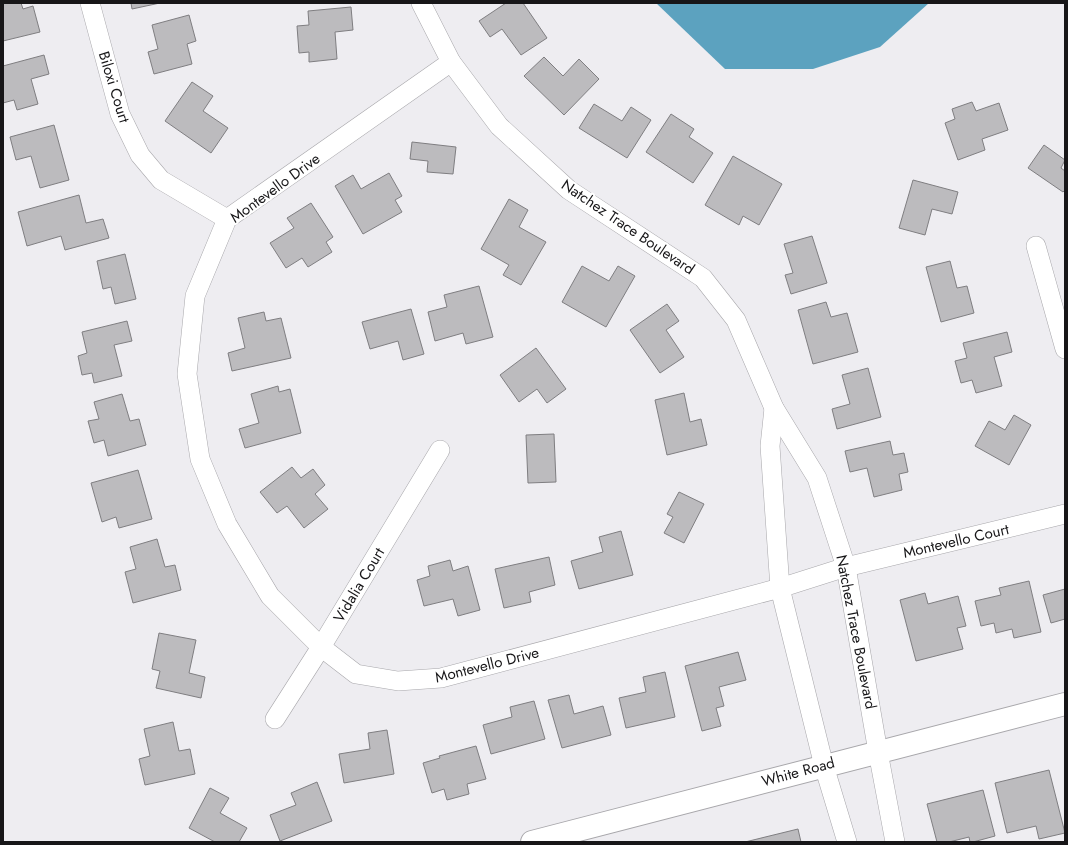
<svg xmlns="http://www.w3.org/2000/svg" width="1068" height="845" font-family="Jost,sans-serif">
	<rect width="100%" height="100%" fill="#eeedf1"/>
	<path fill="#5ca2bf" d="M656,3H929L880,47L813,69H725Z"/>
	<g fill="#bcbbbe" stroke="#7f7e81">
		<path d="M3,3H21L23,9L33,6L40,32L3,41Z"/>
		<path d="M131,3H160L132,9Z"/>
		<path d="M506,3H523L547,38L521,55L502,29L490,37L479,21Z"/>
		<path d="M351,7L353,30L335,32L337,59L309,62V52L299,53L297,26L309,25L308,11Z"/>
		<path d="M189,15L196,41L187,44L192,64L154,74L148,52L158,49L152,25Z"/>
		<path d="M44,55L49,74L31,79L38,104L17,110L14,100L3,103V66Z"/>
		<path d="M544,57L563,76L579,59L599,79L564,115L524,76Z"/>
		<path d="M192,82L213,96L203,111L228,128L211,153L165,121Z"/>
		<path d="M972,102L976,111L999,103L1008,130L982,139L985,150L958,160L945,123L955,119L952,109Z"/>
		<path d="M594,104L622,121L631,107L651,120L627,158L579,128Z"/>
		<path d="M671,114L694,129L689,137L713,153L693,183L646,152Z"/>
		<path d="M54,125L69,180L40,188L31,156L16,160L10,137Z"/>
		<path d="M412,142L456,147L453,174L427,172L428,161L410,159Z"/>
		<path d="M1044,145L1065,160L1061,168L1065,171V190L1063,192L1028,168Z"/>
		<path d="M733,156L782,184L759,225L743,216L739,225L705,205Z"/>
		<path d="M389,173L402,196L395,200L402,212L363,234L335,186L353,175L361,189Z"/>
		<path d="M913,180L958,192L952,214L932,209L925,235L899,228Z"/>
		<path d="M79,195L86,223L103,219L109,238L65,250L61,236L27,246L18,212Z"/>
		<path d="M509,199L528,210L519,227L546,242L521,285L503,275L509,265L481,249Z"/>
		<path d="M311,203L333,237L326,242L332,252L308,267L302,258L286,268L270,243L294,228L287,218Z"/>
		<path d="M812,236L827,283L791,294L785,275L793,273L784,244Z"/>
		<path d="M125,254L136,299L115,304L111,287L103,289L97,261Z"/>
		<path d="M950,261L957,288L967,286L974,313L941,322L926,267Z"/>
		<path d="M582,266L609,281L618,266L635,276L606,327L562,302Z"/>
		<path d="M479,286L493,337L466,344L463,333L435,341L428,312L447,307L444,295Z"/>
		<path d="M826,302L831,317L847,313L858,352L813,364L798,310Z"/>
		<path d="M667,304L679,321L666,330L684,357L660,373L630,330Z"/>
		<path d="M411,309L424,354L403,360L398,341L370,349L362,322Z"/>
		<path d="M264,312L266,321L281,318L291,358L232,371L228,353L245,348L238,318Z"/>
		<path d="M127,321L132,341L114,345L122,376L94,383L92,373L82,375L78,356L87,353L82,332Z"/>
		<path d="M1007,332L1012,352L994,357L1002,386L976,393L972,380L961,383L955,361L967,358L963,343Z"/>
		<path d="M536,348L566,389L547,403L537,389L519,402L500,375Z"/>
		<path d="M868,368L881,417L837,429L832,409L850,404L842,375Z"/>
		<path d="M278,386L279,392L290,389L301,433L245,448L239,429L259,423L251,394Z"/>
		<path d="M684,393L690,422L701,419L707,445L667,455L655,400Z"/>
		<path d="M122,394L130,421L139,419L146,445L108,456L104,440L94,443L88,421L99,419L94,402Z"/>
		<path d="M1014,415L1031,425L1009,465L975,446L989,421L1005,430Z"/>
		<path d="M554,434L556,482L528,483L526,435Z"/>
		<path d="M890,441L893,455L904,453L908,472L899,474L902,490L874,497L867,468L850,472L845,451Z"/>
		<path d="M292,467L301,478L313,469L325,485L315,494L328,509L304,528L287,506L277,513L260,492Z"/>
		<path d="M138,470L152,519L119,528L116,517L102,522L91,483Z"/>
		<path d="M679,492L704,504L684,543L664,533L673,517L667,514Z"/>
		<path d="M621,531L633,575L579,589L571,561L603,552L599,537Z"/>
		<path d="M157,539L165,567L175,565L181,590L133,603L125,572L136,569L130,547Z"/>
		<path d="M549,557L555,585L529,592L531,602L504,608L495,569Z"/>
		<path d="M450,560L453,571L468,566L480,610L458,616L453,599L424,606L417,580L430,576L428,566Z"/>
		<path d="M1029,581L1041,632L1014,638L1012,629L996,633L994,623L981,626L975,601L1001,595L999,588Z"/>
		<path d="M1065,589V619L1051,623L1043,595Z"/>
		<path d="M925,593L928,604L958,596L966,626L957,628L963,649L916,661L900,600Z"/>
		<path d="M159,633L196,640L189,673L205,677L201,698L156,688L160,671L152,669Z"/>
		<path d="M738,652L746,680L719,687L724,706L716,708L721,726L702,731L685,666Z"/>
		<path d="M665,672L675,717L626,728L619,698L646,692L643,677Z"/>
		<path d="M569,695L574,714L603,706L611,735L562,748L548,700Z"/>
		<path d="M534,701L545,739L491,754L483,725L512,717L510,707Z"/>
		<path d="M173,722L179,751L190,749L195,774L145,785L139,759L150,756L144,729Z"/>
		<path d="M387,730L394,774L344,783L339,754L370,749L368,733Z"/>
		<path d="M476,746L486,779L467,784L469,794L447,800L444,789L432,793L423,763L440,758L439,756Z"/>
		<path d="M1049,770L1065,833L1039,839L1036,826L1007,833L995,783Z"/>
		<path d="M317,782L332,821L280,841L270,815L296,805L291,793Z"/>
		<path d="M210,788L229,798L220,813L247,828L239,842H215L189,828Z"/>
		<path d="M983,790L995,836L973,842H970L969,837L949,842H937L927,804Z"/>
		<path d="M798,829L801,842H745Z"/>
	</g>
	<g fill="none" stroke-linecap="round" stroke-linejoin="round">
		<g stroke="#a8a7ab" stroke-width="20">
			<g id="street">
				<path d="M90,3L120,114L140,155L161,180L227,219"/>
				<path d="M421,3L451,62L499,126L569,190L703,278L736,320L774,408L817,478L846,567L878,752L895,842"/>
				<path d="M451,62L227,219L195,296L187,374L200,459L227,524L270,596L321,647L356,674L398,681L441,678L780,588L846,567L1065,514"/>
				<path d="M1036,246L1065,349"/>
				<path d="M774,408L770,446L780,588L824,766L847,842"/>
				<path d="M275,719L321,647L440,450"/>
			</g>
		</g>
		<g stroke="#a8a7ab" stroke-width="24">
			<path id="secondary" d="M532,842L1065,704"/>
		</g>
		<use href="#street" stroke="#fff" stroke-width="19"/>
		<use href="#secondary" stroke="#fff" stroke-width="22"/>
	</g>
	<g text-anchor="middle" stroke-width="4" stroke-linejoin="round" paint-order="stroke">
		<g font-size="15" fill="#171618" stroke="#fff">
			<text transform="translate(114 87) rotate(73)" y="5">Biloxi Court</text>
			<text transform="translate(275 188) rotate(-36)" y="5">Montevello Drive</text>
			<text transform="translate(628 227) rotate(34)" y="5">Natchez Trace Boulevard</text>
			<text transform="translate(956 541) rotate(-13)" y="5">Montevello Court</text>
			<text transform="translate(359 585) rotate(-59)" y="5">Vidalia Court</text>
			<text transform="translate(856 632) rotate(79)" y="5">Natchez Trace Boulevard</text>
			<text transform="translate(487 665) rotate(-14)" y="5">Montevello Drive</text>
			<text transform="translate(798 772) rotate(-15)" y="5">White Road</text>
		</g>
	</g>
	<rect width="1068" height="845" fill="none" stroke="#171618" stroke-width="8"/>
</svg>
